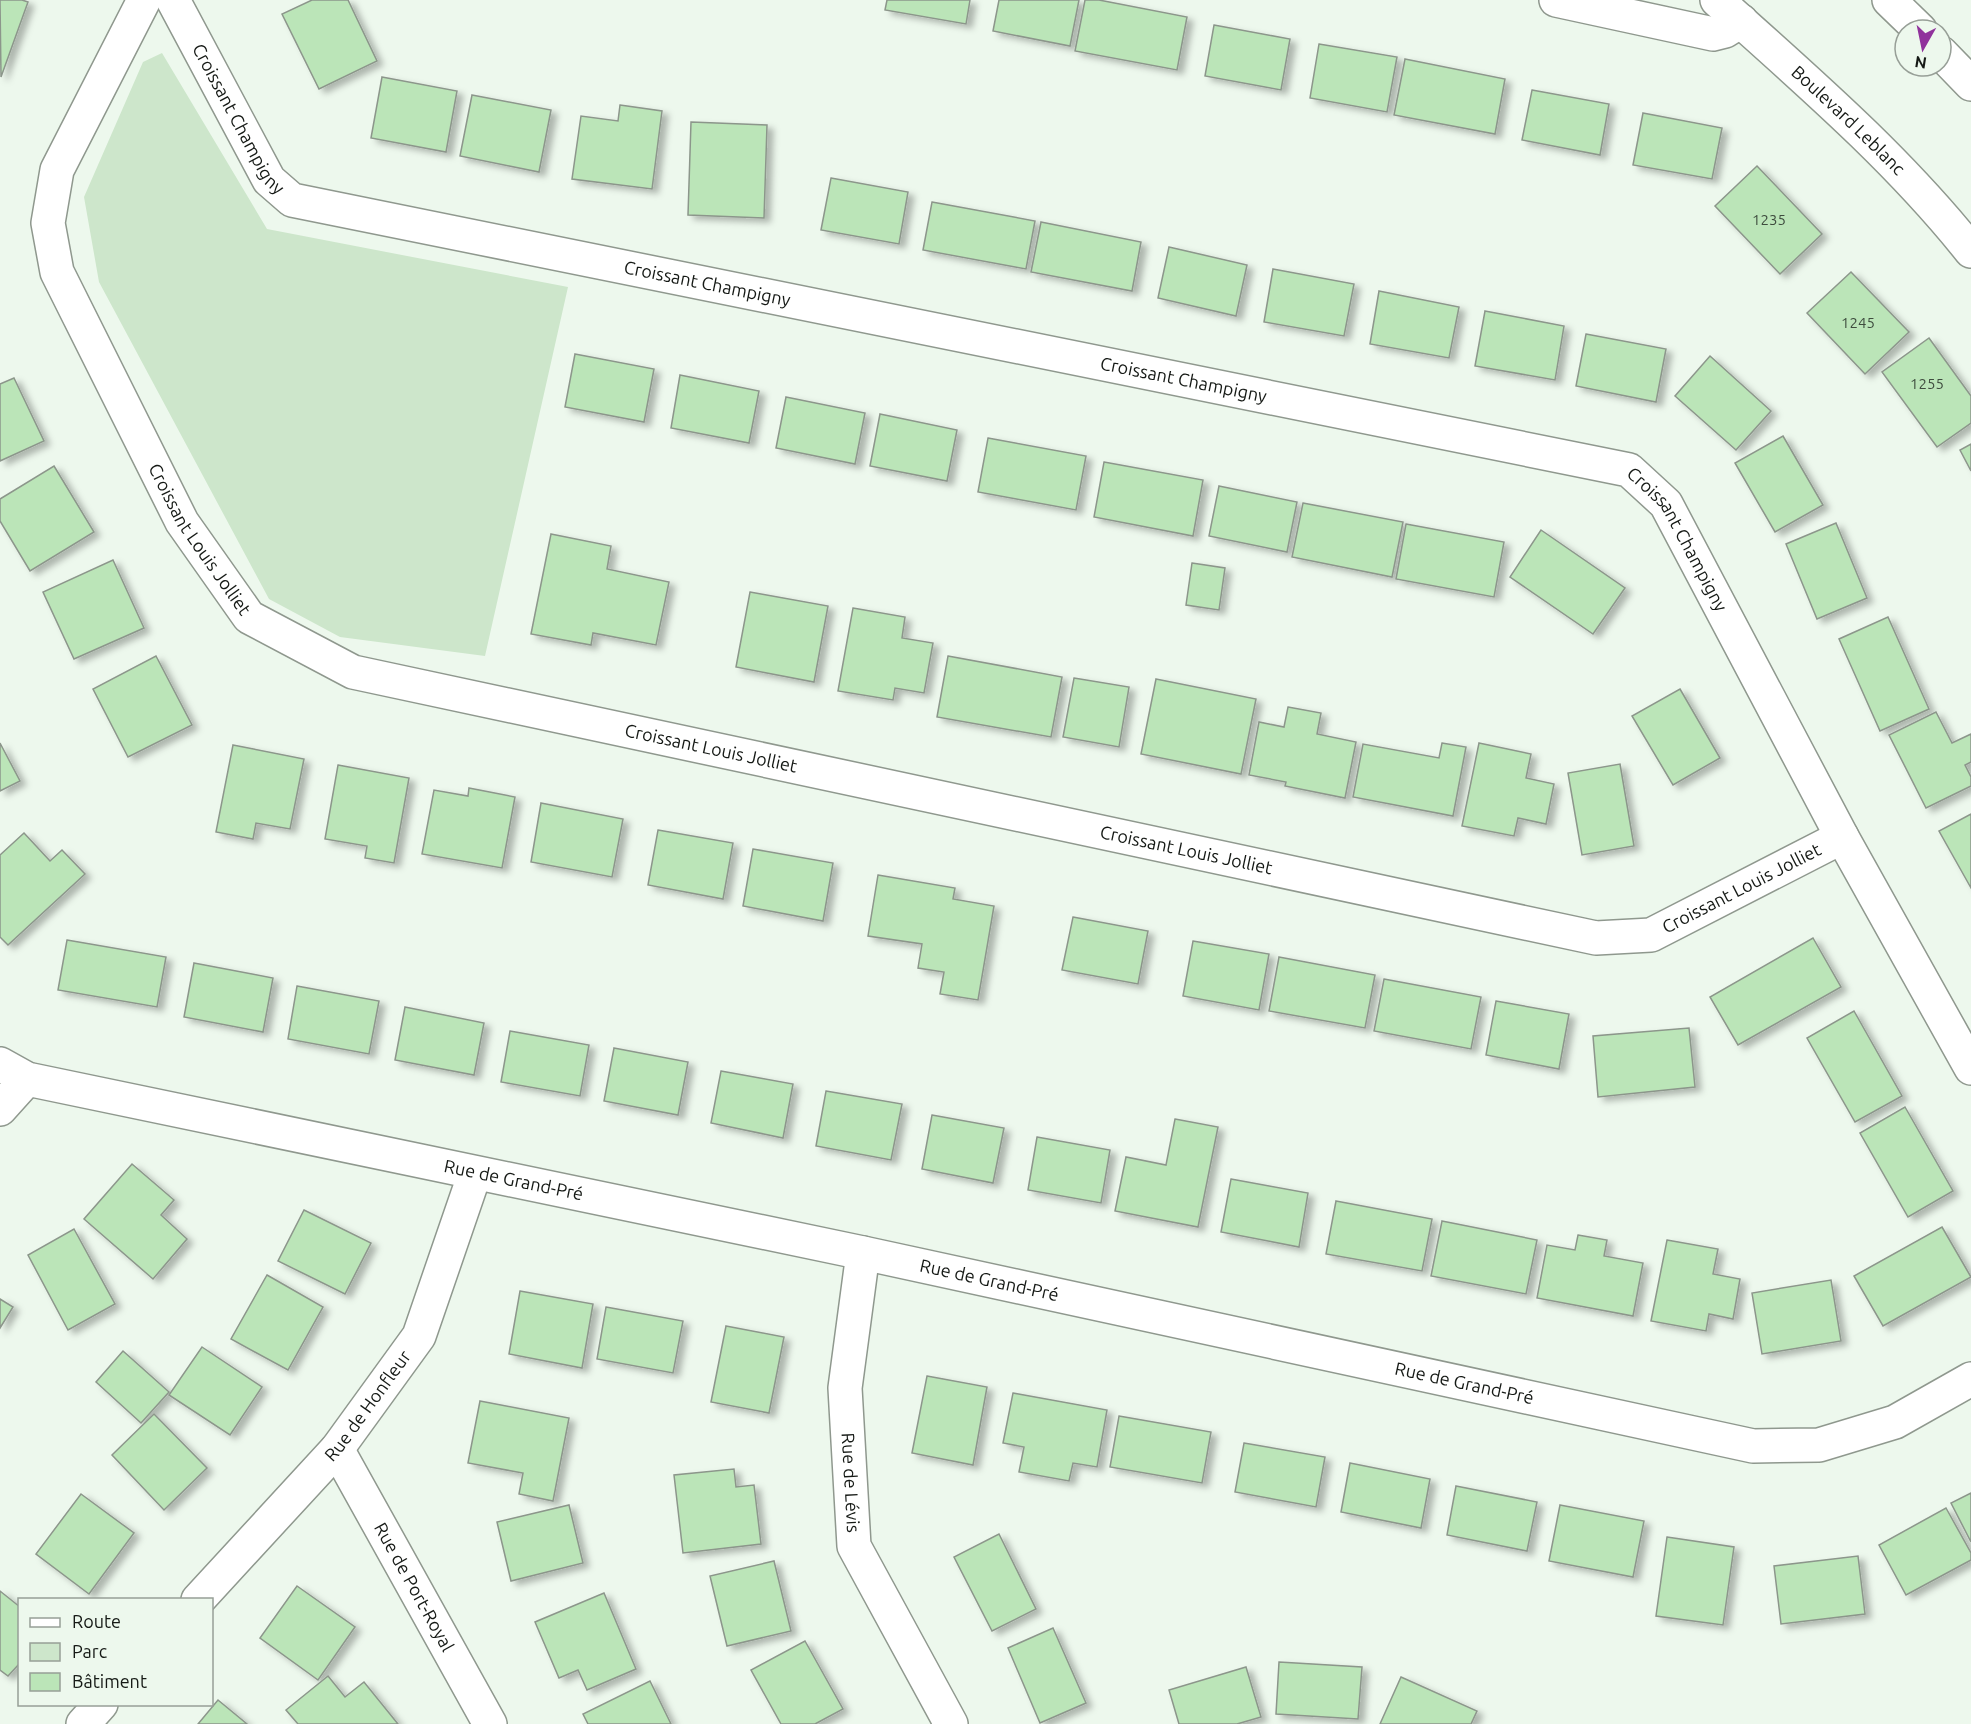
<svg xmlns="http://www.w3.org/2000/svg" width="1971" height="1724" font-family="Ubuntu,sans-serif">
	<defs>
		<filter id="shadow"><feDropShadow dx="6" dy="4" stdDeviation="3" flood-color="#0004"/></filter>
	</defs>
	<rect width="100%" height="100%" fill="#edf8ed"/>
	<path fill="#cde6cb" d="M162,53L267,229L568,287L485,656L340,637L269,599L99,282L84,197L143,62Z"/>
	<g fill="#bbe5b8" stroke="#8c968b" stroke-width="1.5" filter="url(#shadow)">
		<path d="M0,0H22L28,2L1,77Z"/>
		<path d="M312,0H348L377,61L319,89L282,14Z"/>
		<path d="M887,0H970L966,24L885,10Z"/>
		<path d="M999,0H1079L1070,46L993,31Z"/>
		<path d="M1085,0H1099L1187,17L1177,70L1075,51Z"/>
		<path d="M1214,25L1290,39L1281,90L1205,76Z"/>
		<path d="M1319,44L1397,57L1387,112L1310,98Z"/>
		<path d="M1405,59L1505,79L1495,134L1394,115Z"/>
		<path d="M382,77L457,91L446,152L371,138Z"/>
		<path d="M1532,90L1609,104L1600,155L1522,140Z"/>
		<path d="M472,95L551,110L539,172L460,156Z"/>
		<path d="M620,105L662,111L652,189L572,179L581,116L618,121Z"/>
		<path d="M1643,113L1722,128L1712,179L1633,165Z"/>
		<path d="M691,122L767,125L764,218L688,215Z"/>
		<path d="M1757,166L1822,234L1780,274L1715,206Z"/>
		<path d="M831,178L908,192L899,244L821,230Z"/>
		<path d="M932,202L1035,221L1026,269L923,250Z"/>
		<path d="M1041,222L1141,242L1132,291L1031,272Z"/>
		<path d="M1169,247L1247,265L1236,316L1158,298Z"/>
		<path d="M1273,269L1354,284L1344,336L1264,322Z"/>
		<path d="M1851,272L1909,332L1865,374L1807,313Z"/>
		<path d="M1379,291L1459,307L1449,358L1370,344Z"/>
		<path d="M1485,311L1564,326L1555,380L1475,366Z"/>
		<path d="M1586,334L1666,349L1656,402L1576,386Z"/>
		<path d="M1929,338L1971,396V423L1937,447L1882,372Z"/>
		<path d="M575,354L654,369L644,422L565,407Z"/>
		<path d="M1710,356L1771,411L1736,450L1675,396Z"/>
		<path d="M680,375L759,391L749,443L671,428Z"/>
		<path d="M14,378L44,441L0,461V384Z"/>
		<path d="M786,397L865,413L855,464L776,448Z"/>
		<path d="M880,414L957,430L947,481L870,466Z"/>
		<path d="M1783,436L1823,505L1775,532L1735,463Z"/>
		<path d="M988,438L1086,456L1076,510L978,492Z"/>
		<path d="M1971,444V471L1960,450Z"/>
		<path d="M1104,462L1203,480L1193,536L1094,517Z"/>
		<path d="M54,466L94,532L30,571L0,521V499Z"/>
		<path d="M1219,486L1297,502L1287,552L1209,536Z"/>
		<path d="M1303,503L1403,522L1392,577L1292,557Z"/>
		<path d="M1836,523L1867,598L1817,619L1786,544Z"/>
		<path d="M1406,524L1504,542L1494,597L1396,579Z"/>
		<path d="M1541,530L1625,588L1593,634L1510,577Z"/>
		<path d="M551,534L611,546L607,569L669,582L656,645L593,633L591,645L531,634Z"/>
		<path d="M113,560L144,628L74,659L43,592Z"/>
		<path d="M1192,563L1225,568L1219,610L1186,605Z"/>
		<path d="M750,592L828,606L814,682L736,667Z"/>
		<path d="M853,608L905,617L902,638L933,643L924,693L895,688L893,700L838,691Z"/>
		<path d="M1888,617L1929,709L1880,731L1839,639Z"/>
		<path d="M156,656L192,725L128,757L93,689Z"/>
		<path d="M948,656L1062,677L1051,737L937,717Z"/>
		<path d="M1074,678L1129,687L1119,747L1063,737Z"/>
		<path d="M1156,679L1256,699L1241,774L1141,754Z"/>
		<path d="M1680,689L1720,758L1673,785L1632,716Z"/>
		<path d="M1288,707L1321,713L1317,734L1356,742L1345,798L1285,786L1286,782L1249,775L1259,722L1284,727Z"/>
		<path d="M1936,712L1952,743L1971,734V762L1965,765L1971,777V786L1926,808L1889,735Z"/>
		<path d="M0,743L20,781L0,791Z"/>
		<path d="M1442,743L1466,747L1453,816L1353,797L1363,744L1439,758Z"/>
		<path d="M1479,743L1531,754L1526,778L1554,784L1546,824L1518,818L1514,836L1462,826Z"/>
		<path d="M233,745L304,759L290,829L256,823L253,839L216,832Z"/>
		<path d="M1620,764L1634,846L1582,855L1568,773Z"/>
		<path d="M338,765L409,778L394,863L365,858L367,846L325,839Z"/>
		<path d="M469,788L515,797L502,868L422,854L434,790L468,796Z"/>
		<path d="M541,803L623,819L612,877L531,862Z"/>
		<path d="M1971,814V888L1939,831Z"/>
		<path d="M658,830L733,843L723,899L648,885Z"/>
		<path d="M24,833L50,861L62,850L85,874L8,945L0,937V855Z"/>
		<path d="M753,849L833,863L823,921L743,906Z"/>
		<path d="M878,875L955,888L953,899L994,906L978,1000L940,994L944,972L918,968L922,944L868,936Z"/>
		<path d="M1073,917L1148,931L1138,984L1062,970Z"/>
		<path d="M1813,938L1841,987L1738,1045L1710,997Z"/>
		<path d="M67,940L166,957L157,1007L58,990Z"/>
		<path d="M1193,941L1269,954L1259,1010L1183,996Z"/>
		<path d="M1279,957L1375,975L1365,1028L1269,1011Z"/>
		<path d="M194,963L273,978L263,1032L184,1017Z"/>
		<path d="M1384,979L1481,997L1471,1049L1374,1031Z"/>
		<path d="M297,986L379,1001L369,1054L288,1039Z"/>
		<path d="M1496,1001L1569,1014L1559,1069L1486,1055Z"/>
		<path d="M405,1007L484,1023L474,1075L395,1060Z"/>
		<path d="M1854,1011L1902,1096L1855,1122L1807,1038Z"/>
		<path d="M1689,1028L1695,1087L1598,1097L1593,1036Z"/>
		<path d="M510,1031L589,1045L580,1096L501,1082Z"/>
		<path d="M614,1048L688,1062L678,1115L604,1101Z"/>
		<path d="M721,1071L793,1084L783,1138L711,1123Z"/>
		<path d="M826,1091L902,1104L891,1160L816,1146Z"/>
		<path d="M1905,1107L1953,1191L1908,1217L1860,1133Z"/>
		<path d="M932,1115L1004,1128L993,1183L922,1169Z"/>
		<path d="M1175,1119L1218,1127L1198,1227L1115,1211L1126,1157L1166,1165Z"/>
		<path d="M1037,1137L1110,1150L1101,1203L1028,1190Z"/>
		<path d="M132,1164L174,1200L161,1215L187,1239L153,1279L84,1219Z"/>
		<path d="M1231,1179L1308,1193L1299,1247L1221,1232Z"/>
		<path d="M1336,1201L1432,1219L1422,1271L1326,1254Z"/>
		<path d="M304,1210L371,1243L345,1294L278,1261Z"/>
		<path d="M1442,1221L1537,1240L1526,1294L1431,1276Z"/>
		<path d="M1942,1227L1971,1277L1883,1326L1854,1276Z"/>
		<path d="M74,1229L115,1304L68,1330L28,1255Z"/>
		<path d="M1578,1235L1607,1240L1604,1256L1643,1263L1633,1316L1537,1298L1547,1245L1575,1250Z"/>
		<path d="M1667,1240L1718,1249L1713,1274L1740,1279L1733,1319L1709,1314L1706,1331L1651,1321Z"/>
		<path d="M267,1275L323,1307L288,1370L231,1339Z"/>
		<path d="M1831,1280L1841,1341L1762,1354L1752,1293Z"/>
		<path d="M520,1291L593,1304L582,1368L509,1354Z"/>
		<path d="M0,1299L13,1307L0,1328Z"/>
		<path d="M606,1307L683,1321L673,1373L597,1359Z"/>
		<path d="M726,1326L784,1337L769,1413L711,1402Z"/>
		<path d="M202,1347L262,1387L230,1435L169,1395Z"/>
		<path d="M123,1351L169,1392L141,1423L96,1382Z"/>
		<path d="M927,1376L987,1387L973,1465L912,1453Z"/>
		<path d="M1013,1393L1107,1410L1097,1467L1073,1463L1069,1481L1019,1472L1024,1447L1003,1443Z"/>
		<path d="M480,1401L569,1418L553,1501L519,1494L523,1473L468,1463Z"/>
		<path d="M154,1414L207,1468L164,1510L112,1455Z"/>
		<path d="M1119,1416L1211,1432L1202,1483L1110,1467Z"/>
		<path d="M1244,1443L1325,1457L1316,1507L1235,1492Z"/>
		<path d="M1350,1463L1430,1479L1421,1528L1341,1512Z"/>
		<path d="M734,1469L736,1487L754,1485L761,1544L683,1553L674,1475Z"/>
		<path d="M1456,1486L1537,1502L1527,1551L1447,1535Z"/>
		<path d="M1971,1493V1542L1951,1503Z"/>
		<path d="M81,1494L134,1533L89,1594L36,1554Z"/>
		<path d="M569,1505L583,1563L511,1581L497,1522Z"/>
		<path d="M1560,1505L1644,1521L1633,1577L1549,1561Z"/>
		<path d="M1946,1508L1971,1553V1560L1906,1595L1879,1545Z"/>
		<path d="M999,1534L1036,1609L992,1631L954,1557Z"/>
		<path d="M1667,1537L1734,1547L1723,1625L1656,1616Z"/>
		<path d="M1858,1556L1865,1614L1781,1624L1774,1566Z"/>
		<path d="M774,1561L791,1631L727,1646L710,1576Z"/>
		<path d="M297,1586L355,1627L318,1680L260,1638Z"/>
		<path d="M0,1591L20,1607V1663L8,1676L0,1670Z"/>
		<path d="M604,1593L636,1669L587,1690L578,1670L559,1678L535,1622Z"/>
		<path d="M1053,1628L1086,1703L1040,1723L1008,1648Z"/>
		<path d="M805,1641L843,1709L815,1724H781L751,1670Z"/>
		<path d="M1279,1662L1362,1667L1358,1719L1276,1714Z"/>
		<path d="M1246,1667L1261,1717L1237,1724H1179L1169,1690Z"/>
		<path d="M328,1676L345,1697L364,1682L398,1724H298L286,1710Z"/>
		<path d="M1401,1677L1477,1711L1471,1724H1380Z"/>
		<path d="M650,1681L671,1724H588L583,1714Z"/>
		<path d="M218,1700L247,1724H198Z"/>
	</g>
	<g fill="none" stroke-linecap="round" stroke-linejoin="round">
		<g stroke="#8f988e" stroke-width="36">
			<g id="minor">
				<path id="s1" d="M144,0L57,170L48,223L57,272L182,522L249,617L353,672L1596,938L1651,935L1842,837"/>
				<path id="s2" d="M173,0L269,180L292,200L1629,470L1666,504L1842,837L1971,1068"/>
				<path d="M1556,0L1713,34L1725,31L1741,21"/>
				<path id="s3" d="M1717,0C1806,80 1897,158 1971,251"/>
				<path id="s4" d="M0,1064L27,1079L863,1253L1753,1446L1819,1445L1895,1422L1971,1379"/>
				<path d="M0,1109L27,1079"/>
				<path id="s5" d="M863,1253L845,1388L854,1546L951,1724"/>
				<path id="s6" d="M337,1449L490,1724"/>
				<path id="s7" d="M198,1600L337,1449L419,1336L475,1173"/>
				<path d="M83,1724L101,1704"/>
			</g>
		</g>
		<g stroke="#8f988e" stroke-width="36">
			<g id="motorway">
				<path d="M1889,0L1920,30"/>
				<path d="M1941,53L1971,84"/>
			</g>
		</g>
		<use href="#minor" stroke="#fff" stroke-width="33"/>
		<use href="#motorway" stroke="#fff" stroke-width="33"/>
	</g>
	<g text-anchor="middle" stroke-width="4.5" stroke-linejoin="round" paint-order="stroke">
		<g font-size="15" fill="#3e4c3e">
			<text x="1769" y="225">1235</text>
			<text x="1858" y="328">1245</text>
			<text x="1927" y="389">1255</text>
		</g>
		<g font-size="18" fill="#151915" stroke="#edf8ed">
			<text dy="6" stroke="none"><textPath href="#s2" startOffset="136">Croissant Champigny</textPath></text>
			<text dy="6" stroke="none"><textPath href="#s3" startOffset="178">Boulevard Leblanc</textPath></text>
			<text dy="6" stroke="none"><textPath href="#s2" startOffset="658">Croissant Champigny</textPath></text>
			<text dy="6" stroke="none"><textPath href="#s2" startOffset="1144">Croissant Champigny</textPath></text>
			<text dy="6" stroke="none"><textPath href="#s1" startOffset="598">Croissant Louis Jolliet</textPath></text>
			<text dy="6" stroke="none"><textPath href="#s2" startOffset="1684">Croissant Champigny</textPath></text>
			<text dy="6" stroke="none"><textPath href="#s1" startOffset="1174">Croissant Louis Jolliet</textPath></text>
			<text dy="6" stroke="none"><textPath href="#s1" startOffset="1660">Croissant Louis Jolliet</textPath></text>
			<text dy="6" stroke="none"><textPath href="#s1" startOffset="2236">Croissant Louis Jolliet</textPath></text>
			<text dy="6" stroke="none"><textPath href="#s4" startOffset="528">Rue de Grand-Pré</textPath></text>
			<text dy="6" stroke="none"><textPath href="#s4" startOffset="1014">Rue de Grand-Pré</textPath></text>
			<text dy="6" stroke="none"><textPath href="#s4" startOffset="1500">Rue de Grand-Pré</textPath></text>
			<text dy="6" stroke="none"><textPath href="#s7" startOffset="258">Rue de Honfleur</textPath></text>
			<text dy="6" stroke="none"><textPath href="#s5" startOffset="231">Rue de Lévis</textPath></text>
			<text dy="6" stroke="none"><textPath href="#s6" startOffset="158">Rue de Port-Royal</textPath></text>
		</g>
	</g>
	<rect x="18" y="1598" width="195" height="108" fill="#edf8ed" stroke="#979f97" stroke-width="1.5"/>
	<rect x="30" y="1618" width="30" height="9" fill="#ffffff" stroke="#979f97" stroke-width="1.5"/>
	<text x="72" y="1628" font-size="18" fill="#151915">Route</text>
	<rect x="30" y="1643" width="30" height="18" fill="#cde6cb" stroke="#979f97" stroke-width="1.5"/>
	<text x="72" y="1658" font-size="18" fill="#151915">Parc</text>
	<rect x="30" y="1673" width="30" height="18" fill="#bbe5b8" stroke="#979f97" stroke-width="1.5"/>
	<text x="72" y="1688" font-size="18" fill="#151915">Bâtiment</text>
	<g transform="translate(1923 48) rotate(189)"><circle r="28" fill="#edf8ed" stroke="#979f97" stroke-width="1.5"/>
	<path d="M0-4.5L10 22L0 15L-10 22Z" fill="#90329c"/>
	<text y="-9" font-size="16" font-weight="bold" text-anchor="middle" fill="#151915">N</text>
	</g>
</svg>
